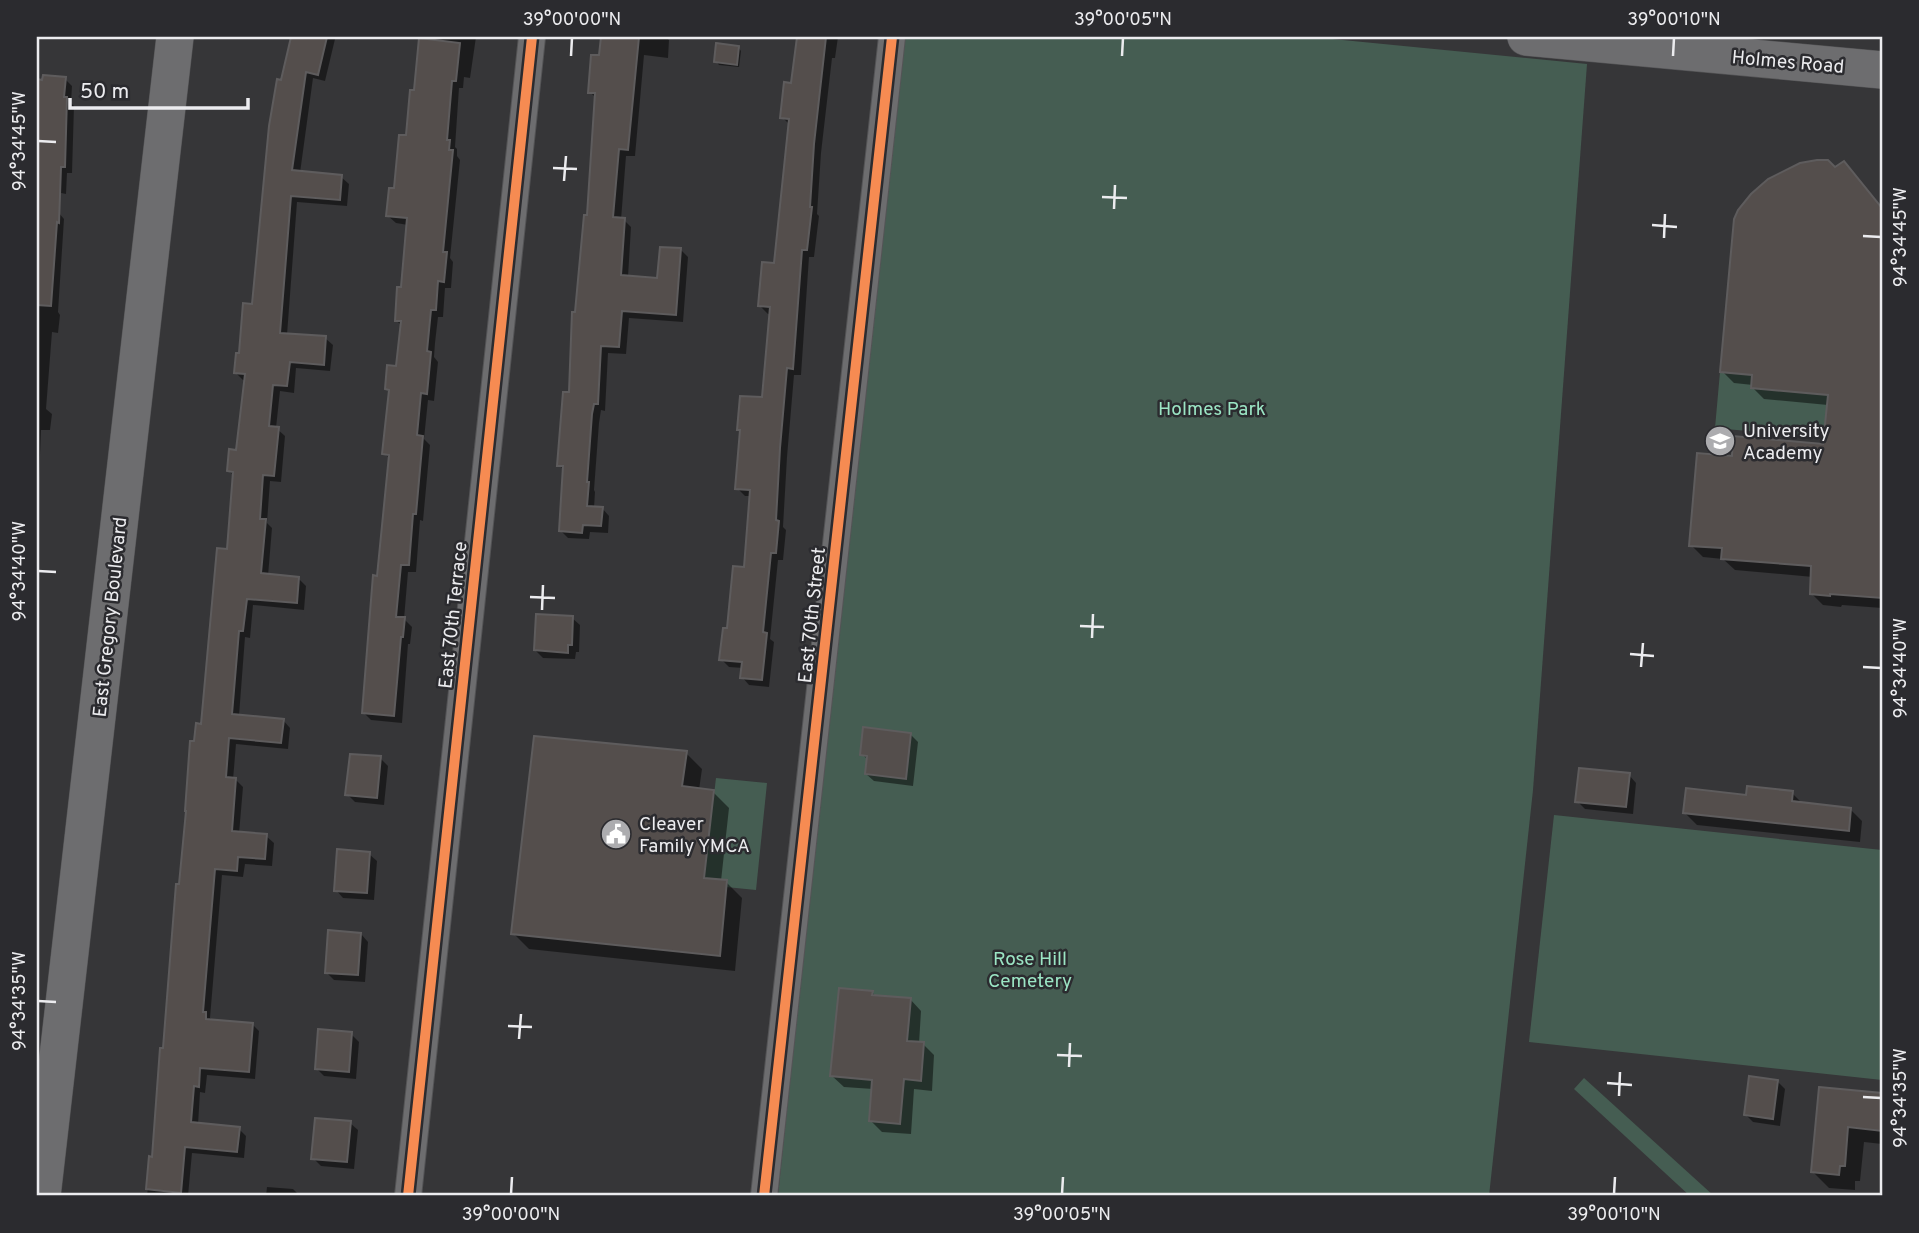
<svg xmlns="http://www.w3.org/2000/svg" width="1919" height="1233" font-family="Overpass,sans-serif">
	<rect width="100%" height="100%" fill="#363638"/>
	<g fill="#455d52">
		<path d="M904,37H1312L1587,64L1533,790L1489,1196H778L827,721Z"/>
		<path d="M1720,372L1752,375L1751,388L1828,395L1824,438L1715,428Z"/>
		<path d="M716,778L767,783L756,890L726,887L704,878Z"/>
		<path d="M1554,815L1882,850V1080L1529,1042Z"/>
		<path d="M1584,1078L1714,1196H1690L1574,1089Z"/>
	</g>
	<g fill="#0007">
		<path d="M294,37H333L335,39L325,81L313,78L300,173L341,177L349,184L347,206L297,202L287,335L325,338L333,345L330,371L296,368L294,393L280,391L276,428L285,436L281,482L270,481L267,523L272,528L268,576L299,579L306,586L304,610L253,605L250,638L245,637L239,716L283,720L290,728L288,749L236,744L233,780H236L243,787L239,834L266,836L274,843L272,866L245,864L243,877L222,875L210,1018L214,1021L252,1024L259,1031L255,1079L207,1075L205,1093L200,1092L198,1125L239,1129L246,1136L244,1158L192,1153L188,1196H147L151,1158H153L196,743L203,725L229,551L234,476L228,470L238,452L246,380H243L236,373L253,306L282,82Z"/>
		<path d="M413,37H476L470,78L464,77L463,88H459L455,147L457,149V156L460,160L450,258L453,262L451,288H445L443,317H438L435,343L434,357L438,362L434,401L428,400L424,439L430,445L423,521L420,520L416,572H408L404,619L412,627L410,644H408L402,723L371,720L363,712L390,459L384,453L391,393L386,389L397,368L402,326L396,320L402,289L408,225L396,223L388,216L408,137L415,92L421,39Z"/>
		<path d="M602,37H666L669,40L668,58L644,55L635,156H626L621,220H624L631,227L628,277L659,280L681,250L688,257L683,322L629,318L626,354L608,353L605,411L601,410L599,423L594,490L595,492L594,508H602L609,516L608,533L590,532L589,539L568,538L560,530L565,471L559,465L571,394L577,314L589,217L597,99L590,92L601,57Z"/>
		<path d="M799,37H838L835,58H832L821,153L817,214L819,216L814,257H809L801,375H794L787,457L783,527L786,530L783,560H778L770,639L774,642L769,687L749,685L742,677L743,668L729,667L721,659L746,569L751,496H745L737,488L742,432L739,429L764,399L772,314H768L760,306L776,265L790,125L782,117L792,85Z"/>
		<path d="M738,47L741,51L739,67L719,65L716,61Z"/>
		<path d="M65,79L72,86L71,103L74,106L72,173H67L66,194L37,188V81Z"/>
		<path d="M1844,163L1882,207V608L1842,605L1841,607L1823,605L1811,593L1813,577L1735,570L1723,559L1703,557L1691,545L1733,458L1825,445L1828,405L1764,399L1752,387L1753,385L1734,383L1722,371L1835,169Z"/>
		<path d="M37,212H58L64,219L58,312L60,315L58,333L52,332L46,409L52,414L50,430H41L39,479H37V483Z"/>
		<path d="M572,618L580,625L579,652H576L575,659L543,658L535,650Z"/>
		<path d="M910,734L918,742L913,786L874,781L866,774L868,760L862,754Z"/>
		<path d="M686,753L702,769L699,790L713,792L729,808L721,881L726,882L742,898L735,971L529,949L513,933Z"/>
		<path d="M380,758L388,766L384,805L355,802L347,794Z"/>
		<path d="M1629,775L1636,783L1633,814L1585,809L1577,801Z"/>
		<path d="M1792,793L1803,804L1850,809L1862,821L1860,842L1697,825L1685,813L1748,797Z"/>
		<path d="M369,854L377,861L374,900L343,898L336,890Z"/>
		<path d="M361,934L368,942L365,982L334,980L326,972Z"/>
		<path d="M872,992L876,997L910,999L921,1011L919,1044H923L934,1055L932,1091L914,1089L911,1134L882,1132L870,1120L873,1089L844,1087L832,1076Z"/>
		<path d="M351,1034L359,1042L356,1079L324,1076L317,1069Z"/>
		<path d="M1777,1081L1785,1089L1780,1126L1753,1122L1746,1115Z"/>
		<path d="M1821,1089L1882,1094V1144L1864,1142L1860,1181H1855V1190L1829,1188L1813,1172Z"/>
		<path d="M350,1123L358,1130L354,1169L321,1166L313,1158Z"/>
		<path d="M267,1187L293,1189L300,1196H266Z"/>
	</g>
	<g fill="#544e4c" stroke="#5e5c5d" stroke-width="2">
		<path d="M291,37H327L318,75L306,72L292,170L342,175L340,200L291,196L280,333L326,336L324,365L290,362L287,386L273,385L269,426L279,427L274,476L263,475L260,519H266L261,573L299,577L297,603L247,599L243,631H239L232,714L284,719L281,743L229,738L226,777L236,778L232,831L267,834L265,859L238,857L237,871L215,869L203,1012H206V1019L253,1023L249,1072L200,1068L199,1087L194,1086L191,1122L240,1127L237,1152L185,1147L181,1193L146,1189L149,1156L152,1157L160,1048H163L176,884H179L186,811H185L190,741H194L196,723L201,724L217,548L227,549L233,472L227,471L229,449L236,450L245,374L234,373L236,353H239L243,303L252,304L269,126L277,79L281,80Z"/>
		<path d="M601,37H639L628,150L619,149L613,217L625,218L621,275L657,278L660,247L681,248L676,315L622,311L619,347L601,346L598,404H594L592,414L587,482H589L587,506L603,507L601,526L583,525L582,533L559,531L563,466H557L563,392H569L572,312H575L584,215H587L595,93H588L591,55H599Z"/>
		<path d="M797,37H826L814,144L810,207H812L807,250H802L793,369L787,368L780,448L776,520L779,521L776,553H771L763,632L767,633L762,680L740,678L742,662L719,660L723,628H727L733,566L744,567L750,490L735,489L740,430H737L740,396L762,397L770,307L758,306L762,262L774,263L789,119L780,118L784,82L791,83Z"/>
		<path d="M419,38L460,43L456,81H452L447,140H450L449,150H453L443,252H447L444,282L438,281L436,310H431L427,351L431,352L427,394L421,393L417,435L423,436L416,514H413L409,565H401L396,617H405L403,637H401L394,716L362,713L373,575L377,576L389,455L382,454L389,390L385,389L387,365L396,366L401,321H395L397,287H401L407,218L386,216L389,188H394L399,135H406L410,90H414Z"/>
		<path d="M716,43L739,46L737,65L714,62Z"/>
		<path d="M43,75L66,77L64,97H67L65,167H61L59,223L57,222L51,306L37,305V79L42,80Z"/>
		<path d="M1817,160H1828L1835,167L1844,161L1882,208V598L1830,594V596L1810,594L1811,566L1721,559L1722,548L1689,546L1697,453L1732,456L1733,436L1823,444L1828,395L1751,388L1752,375L1720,372L1734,219L1738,210L1751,194L1768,179L1800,163Z"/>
		<path d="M536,614L573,616L572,645H568V653L534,650Z"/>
		<path d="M863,727L911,733L906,779L865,774L867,756L860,755Z"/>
		<path d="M534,736L687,751L682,786L714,790L704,878L727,880L720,956L511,934Z"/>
		<path d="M350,754L381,756L377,798L345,795Z"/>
		<path d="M1579,768L1630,773L1626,807L1575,802Z"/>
		<path d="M1747,786L1793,791L1792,801L1851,808L1849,831L1683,813L1686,788L1746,795Z"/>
		<path d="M337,849L370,852L367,893L334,891Z"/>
		<path d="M328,930L361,933L358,975L325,973Z"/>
		<path d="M839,988L873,991L872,995L911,998L907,1041L924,1042L921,1081L904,1079L900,1124L869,1121L872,1080L830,1076Z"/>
		<path d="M318,1029L352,1032L349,1072L315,1069Z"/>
		<path d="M1749,1076L1778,1080L1773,1119L1744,1115Z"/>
		<path d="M1819,1087L1882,1093V1131L1848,1127L1845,1166H1840L1839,1175L1811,1172Z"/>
		<path d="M315,1118L351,1121L347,1162L311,1159Z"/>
	</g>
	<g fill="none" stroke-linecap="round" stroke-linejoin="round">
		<g stroke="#545456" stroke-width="28">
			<g id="street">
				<path d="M408,1196L532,37"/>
				<path d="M764,1196L892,37"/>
			</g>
		</g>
		<g stroke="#545456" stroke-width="38">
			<g id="secondary">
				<path d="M1526,37L1882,70"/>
				<path d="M42,1196L175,37"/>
			</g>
		</g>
		<use href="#street" stroke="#6d6d6f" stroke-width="26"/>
		<use href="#secondary" stroke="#6d6d6f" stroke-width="37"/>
		<g stroke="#2b2b2f" stroke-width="15">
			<g id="cycleway">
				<path d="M408,1196L532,37"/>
				<path d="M764,1196L892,37"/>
			</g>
		</g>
		<use href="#cycleway" stroke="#f68b52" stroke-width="10"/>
	</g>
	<path fill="none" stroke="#ececef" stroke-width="2.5" d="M571,56L572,38M1122,56L1123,38M1673,56L1674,38M38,141L56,142M553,168L577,169M564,181L566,156M1102,197L1127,198M1114,209L1115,185M1652,225L1677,227M1863,236L1881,237M1664,238L1665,214M38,571L56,572M530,597L555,598M542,610L543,585M1080,626L1104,627M1092,638L1093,614M1630,654L1654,656M1641,667L1643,643M1863,667L1881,668M38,1001L56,1002M508,1026L532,1027M519,1039L521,1014M1057,1055L1082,1056M1069,1067L1070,1043M1607,1083L1632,1085M1619,1096L1620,1072M1863,1097L1881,1098M511,1194L512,1177M1062,1194L1063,1177M1614,1194L1615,1177"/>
	<defs>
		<g id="school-disc" transform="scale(1.575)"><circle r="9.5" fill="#acacaf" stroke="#2b2b2f"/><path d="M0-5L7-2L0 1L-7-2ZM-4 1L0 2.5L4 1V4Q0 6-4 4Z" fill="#fff"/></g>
		<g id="civic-disc" transform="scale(1.575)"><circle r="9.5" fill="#acacaf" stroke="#2b2b2f"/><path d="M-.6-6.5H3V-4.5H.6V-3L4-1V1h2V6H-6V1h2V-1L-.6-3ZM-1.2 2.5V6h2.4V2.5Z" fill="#fff"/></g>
	</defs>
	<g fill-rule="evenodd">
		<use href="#school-disc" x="1720" y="441"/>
		<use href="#civic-disc" x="616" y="834"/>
	</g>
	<g text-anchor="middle" stroke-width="5" stroke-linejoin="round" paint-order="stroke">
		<g font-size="19" fill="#ececef" stroke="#2b2b2f">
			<text transform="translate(1788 61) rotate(5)" y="7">Holmes Road</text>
			<text transform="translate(452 615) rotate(-84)" y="7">East 70th Terrace</text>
			<text transform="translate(811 615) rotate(-84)" y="7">East 70th Street</text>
			<text transform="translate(109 617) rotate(-84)" y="7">East Gregory Boulevard</text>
		</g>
		<g font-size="19" fill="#9be5c4" stroke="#2b2b2f">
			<text x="1212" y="415">Holmes Park</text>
			<text x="1030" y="965">Rose Hill<tspan x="1030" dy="22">Cemetery</tspan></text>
		</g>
		<g font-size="19" fill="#ececef" stroke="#2b2b2f" text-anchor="start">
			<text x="1743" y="437">University<tspan x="1743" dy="22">Academy</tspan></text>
			<text x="639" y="830">Cleaver<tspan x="639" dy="22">Family YMCA</tspan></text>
		</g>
	</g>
	<rect width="1919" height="1233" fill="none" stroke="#2b2b2f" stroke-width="77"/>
	<path d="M70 98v10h178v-10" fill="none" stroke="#ececef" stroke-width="3.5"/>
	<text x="80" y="98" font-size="21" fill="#ececef" stroke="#2b2b2f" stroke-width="5" paint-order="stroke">50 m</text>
	<rect x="38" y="38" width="1843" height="1156" fill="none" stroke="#ececef" stroke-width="2.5"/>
	<g font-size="18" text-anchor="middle" fill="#ececef">
		<text x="572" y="25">39°00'00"N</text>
		<text x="1123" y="25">39°00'05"N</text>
		<text x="1674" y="25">39°00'10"N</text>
		<text transform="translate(19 141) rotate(-90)" y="6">94°34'45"W</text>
		<text transform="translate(1900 237) rotate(-90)" y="6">94°34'45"W</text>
		<text transform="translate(19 571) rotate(-90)" y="6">94°34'40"W</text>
		<text transform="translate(1900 668) rotate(-90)" y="6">94°34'40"W</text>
		<text transform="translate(19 1001) rotate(-90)" y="6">94°34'35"W</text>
		<text transform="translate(1900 1098) rotate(-90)" y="6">94°34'35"W</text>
		<text x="511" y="1220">39°00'00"N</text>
		<text x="1062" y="1220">39°00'05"N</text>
		<text x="1614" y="1220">39°00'10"N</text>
	</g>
</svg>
